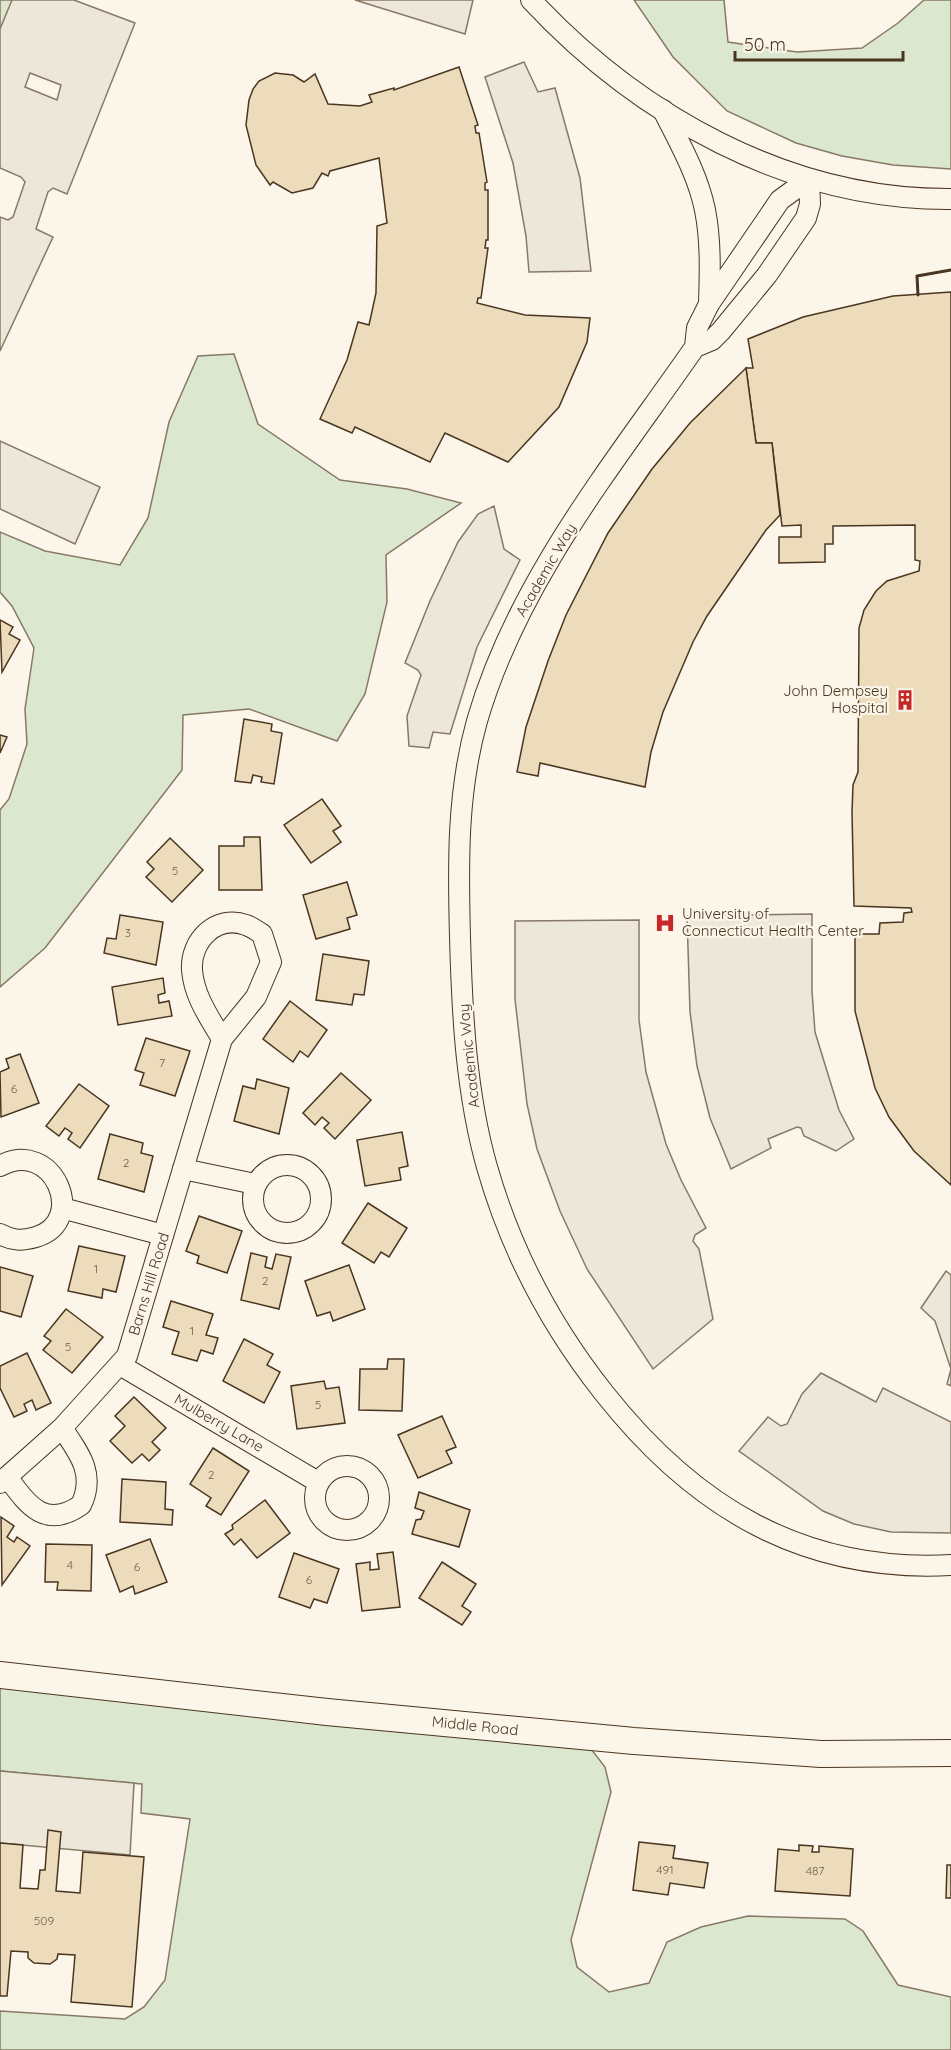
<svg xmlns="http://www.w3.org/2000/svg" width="951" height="2050" font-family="Quicksand,sans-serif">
	<rect width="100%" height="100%" fill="#fbf6e9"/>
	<g fill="#dce7d0" stroke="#887966" stroke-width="1.5">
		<path d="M0,0H13L0,32Z"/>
		<path d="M634,0H724L728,42L797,52L862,48L898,23L924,0H951V169L893,165L842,156L796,143L727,111L673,57Z"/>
		<path d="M234,354L258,424L340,480L407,489L461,503L386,555L387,602L365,694L337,741L249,709L183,715L182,770L45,948L0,987V810L9,799L27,744L25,709L34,648L12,606L0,592V532L45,551L120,565L148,518L169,422L198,356Z"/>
		<path d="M0,1675L581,1736L605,1767L611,1792L571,1940L577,1967L609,1992L649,1983L667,1942L701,1927L748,1916L845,1919L863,1931L898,1985L951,1997V2050H0V2011L125,2019L144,2007L165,1980L190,1819L141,1813L142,1784L0,1771Z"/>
	</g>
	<g fill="#ede7d9" stroke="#887966" stroke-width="1.5" fill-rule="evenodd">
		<path d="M12,0H74L135,23L67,194L53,188L48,192L36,229L53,237L0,351V217L8,220L13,217L25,182L21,177L0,168V29ZM30,73L61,85L57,100L25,87Z"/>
		<path d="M355,0H473L465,34Z"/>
		<path d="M524,62L538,92L555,88L580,178L591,271L529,272L526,236L513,163L485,77Z"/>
		<path d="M0,441L100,487L75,544L0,509Z"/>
		<path d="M494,506L504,549L520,560L477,647L450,734L433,732L429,748L409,746L407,716L421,675L418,670L405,663L430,601L458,542L478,514Z"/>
		<path d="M812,914V991L815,1032L839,1110L854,1139L836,1151L804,1136L801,1128L797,1127L768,1139L771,1148L731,1169L710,1118L697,1066L690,1012L687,916Z"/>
		<path d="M639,920V1020L646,1072L666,1144L681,1180L706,1228L695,1235L693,1241L699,1249L713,1319L653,1369L587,1269L560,1211L537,1149L527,1104L515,999V921Z"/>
		<path d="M946,1271L951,1275V1386L947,1384L951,1369L935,1321L921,1308Z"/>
		<path d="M821,1373L876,1402L883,1388L951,1422V1533L891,1532L854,1524L823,1511L739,1451L768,1417L781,1426L787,1424L802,1394Z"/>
		<path d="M0,1771L134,1783L130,1855L0,1843Z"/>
	</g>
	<g fill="#ecdcbc" stroke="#4a3520" stroke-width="1.5">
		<path d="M459,67L478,125L475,126L476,133H479L487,182L485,183V190H488V240H486L485,248H488L481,298H478L477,303L525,315L590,318L587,342L559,407L508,462L445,433L430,462L355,427L352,433L320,419L347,360L358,322L369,325L376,293L377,226L387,223L379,158L330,171L328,176L322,173L313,188L292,193L273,182L270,185L256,165L246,125L249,100L253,89L259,81L275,73L293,75L304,82L315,74L328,104L360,106L372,102L369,95L394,88V90Z"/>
		<path d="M951,292V1185L914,1151L889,1117L875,1088L855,1011V934H879L880,923L903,922L904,913L912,912L911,908L854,906L852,812L853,785L858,772L859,628L864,610L876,591L887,581L919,571L920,561L915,560V525L833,526V544H825V562L779,563V537H801V525L782,526L772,443H756L746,368H753L748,339L803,317L893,296Z"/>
		<path d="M746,368L756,443H772L780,515L766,530L707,616L693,642L663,712L651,752L645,787L540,763L538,776L517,772L526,727L548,661L566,615L608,533L652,469L690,423Z"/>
		<path d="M0,620L13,627L9,634L20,640L2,672Z"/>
		<path d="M244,719L272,724L271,731L282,733L274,784L261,782L262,777L253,775L251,783L235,781Z"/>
		<path d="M0,735L7,737L0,753Z"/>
		<path d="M322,799L341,826L333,831L341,842L311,863L284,825Z"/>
		<path d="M244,837H260L262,890H219V846H244Z"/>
		<path d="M170,838L203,870L172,902L146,877L154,869L147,862Z"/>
		<path d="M347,882L357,915L347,918L350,929L316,939L303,895Z"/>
		<path d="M120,915L163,922L156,965L104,953L107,938L116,939Z"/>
		<path d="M323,954L369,961L364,995L354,994L352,1005L316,1000Z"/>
		<path d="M163,978L165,993L158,995L159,1003L169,1001L172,1016L118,1025L112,987Z"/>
		<path d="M290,1001L327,1030L308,1057L300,1051L293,1062L263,1039Z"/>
		<path d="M146,1038L190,1051L175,1096L140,1085L144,1073L135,1070Z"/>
		<path d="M20,1054L39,1103L1,1117L0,1072L9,1068L6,1059Z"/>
		<path d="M341,1073L371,1100L335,1139L324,1128L329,1123L322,1117L315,1125L303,1113Z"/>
		<path d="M257,1079L289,1088L279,1134L234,1121L243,1086L255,1089Z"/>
		<path d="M79,1084L109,1106L80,1148L68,1139L72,1133L65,1128L59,1136L46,1126Z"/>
		<path d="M402,1132L408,1166L399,1168L401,1180L365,1186L357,1140Z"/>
		<path d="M110,1134L143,1143L141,1153L153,1156L144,1192L98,1179Z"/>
		<path d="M368,1203L407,1228L389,1257L381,1252L374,1263L342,1243Z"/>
		<path d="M199,1216L242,1231L227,1273L197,1263L199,1256L186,1251Z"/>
		<path d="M79,1246L125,1256L116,1292L103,1289L102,1298L68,1291Z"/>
		<path d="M251,1253L267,1257L265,1267L272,1269L276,1254L291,1257L279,1309L241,1300Z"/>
		<path d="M349,1265L365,1309L333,1321L330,1312L317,1316L305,1281Z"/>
		<path d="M0,1267L33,1276L21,1317L0,1311Z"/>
		<path d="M171,1301L213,1314L206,1335L218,1338L213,1354L201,1350L197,1361L172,1354L179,1332L163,1327Z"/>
		<path d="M66,1309L103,1337L72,1373L43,1350L51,1341L44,1336Z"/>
		<path d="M244,1339L273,1354L267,1365L280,1372L264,1403L223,1381Z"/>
		<path d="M27,1353L51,1403L36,1410L32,1400L24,1404L27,1411L14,1417L0,1388V1366Z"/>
		<path d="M388,1359H404L402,1411L359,1410L360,1369H387Z"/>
		<path d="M324,1381L326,1389L339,1387L345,1423L297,1429L291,1386Z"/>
		<path d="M134,1397L166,1428L152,1442L160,1450L149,1461L142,1454L132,1463L110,1441L125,1426L115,1416Z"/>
		<path d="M442,1416L456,1447L446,1451L452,1463L418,1478L398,1435Z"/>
		<path d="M213,1448L249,1471L221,1515L206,1506L211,1498L190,1484Z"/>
		<path d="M122,1479L166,1482L165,1509L173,1510L172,1525L120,1522Z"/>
		<path d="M419,1492L470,1510L459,1547L412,1534L416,1520L421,1519L424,1511L415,1508Z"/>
		<path d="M265,1500L290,1533L257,1558L241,1539L234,1545L225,1534L233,1529L232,1525Z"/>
		<path d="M1,1517L14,1526L7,1537L14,1542L17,1537L30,1546L2,1585Z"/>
		<path d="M150,1539L167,1582L135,1594L133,1586L120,1592L106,1555Z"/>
		<path d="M46,1544L92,1545L91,1591L57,1590L58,1582H45Z"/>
		<path d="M393,1552L400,1607L362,1611L356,1564L370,1562V1570L379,1569L377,1554Z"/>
		<path d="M294,1553L339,1569L327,1603L314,1599L310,1608L279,1597Z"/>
		<path d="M442,1562L476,1584L462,1606L471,1612L462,1625L419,1598Z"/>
		<path d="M48,1830L61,1832L56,1891L80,1893L83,1852L144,1857L132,2007L71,2002L75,1955L58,1954L57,1959L50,1964L34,1963L28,1958V1952L11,1951L7,1996H0V1843L23,1845L20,1888L38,1889L40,1870H45Z"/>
		<path d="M639,1842L675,1846L673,1858L708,1863L704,1888L670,1883L668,1895L633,1890Z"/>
		<path d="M799,1845L813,1846L812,1852H819V1846L853,1849L850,1896L775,1891L778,1849L799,1851Z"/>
		<path d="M947,1865H951V1898H946Z"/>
	</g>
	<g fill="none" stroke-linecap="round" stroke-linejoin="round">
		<g stroke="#4a3520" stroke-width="22">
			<g id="minor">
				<path d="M531,0C639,116 789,200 951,199"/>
				<path d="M663,110C679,142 698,175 705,210C711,240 710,272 709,304"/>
				<path d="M695,347L697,328L709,304L780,200L809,179L810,204L806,218L767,275L721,331L712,340L695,347C613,465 518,580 477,721C457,792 458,864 460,937C462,1013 466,1093 487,1167C511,1251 551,1326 604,1393C694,1507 803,1573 951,1565"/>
				<circle cx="287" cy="1199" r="34"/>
				<path d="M0,1166C53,1137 89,1221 36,1237C22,1241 12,1241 0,1234"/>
				<path d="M183,1169L255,1184"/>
				<path d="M62,1208L163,1235"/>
				<path d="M120,1365L318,1482"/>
				<circle cx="347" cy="1498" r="32"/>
				<path d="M7,1477C28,1505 45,1530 81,1505C96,1474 79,1453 62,1428"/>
				<path d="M0,1483L62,1428L127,1356L222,1039L256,997L271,962L262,934C257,931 252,927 246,925C216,914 190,941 192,970C194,996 209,1017 222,1039"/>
			</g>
		</g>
		<g stroke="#4a3520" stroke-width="28">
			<path id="tertiary" d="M0,1675L327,1712L634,1741L821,1754L951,1753"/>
		</g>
		<use href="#minor" stroke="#fbf6e9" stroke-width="20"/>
		<use href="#tertiary" stroke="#fbf6e9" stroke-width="26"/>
		<path stroke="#4a3520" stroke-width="3" d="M918,295L917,276L951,270"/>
	</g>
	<defs>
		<g id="building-bare" transform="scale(1.62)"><path d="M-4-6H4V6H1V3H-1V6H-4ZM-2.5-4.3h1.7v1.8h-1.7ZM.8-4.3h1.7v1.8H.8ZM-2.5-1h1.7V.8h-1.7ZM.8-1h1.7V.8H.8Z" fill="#c62828" stroke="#fbf6e9" stroke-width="2.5" paint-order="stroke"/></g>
		<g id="hospital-bare" transform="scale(1.62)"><path d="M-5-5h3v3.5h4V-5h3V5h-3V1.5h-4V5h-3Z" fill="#c62828" stroke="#fbf6e9" stroke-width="2.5" paint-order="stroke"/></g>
	</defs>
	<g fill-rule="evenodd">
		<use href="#building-bare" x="905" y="700"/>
		<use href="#hospital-bare" x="665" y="923"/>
	</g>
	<g text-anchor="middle" stroke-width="4.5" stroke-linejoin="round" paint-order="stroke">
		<g font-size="12" fill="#725f47">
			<text x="175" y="875">5</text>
			<text x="128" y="937">3</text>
			<text x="162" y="1067">7</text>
			<text x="14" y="1093">6</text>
			<text x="126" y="1167">2</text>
			<text x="96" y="1273">1</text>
			<text x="265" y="1285">2</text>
			<text x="192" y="1335">1</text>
			<text x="68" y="1351">5</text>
			<text x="318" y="1409">5</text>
			<text x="211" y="1479">2</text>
			<text x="70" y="1569">4</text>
			<text x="137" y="1571">6</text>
			<text x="309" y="1584">6</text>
			<text x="665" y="1874">491</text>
			<text x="815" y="1875">487</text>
			<text x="44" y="1925">509</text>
		</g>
		<g font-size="15" fill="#4a3520" stroke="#fbf6e9">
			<text transform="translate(546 570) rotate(-60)" y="5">Academic Way</text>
			<text transform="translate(469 1056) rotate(-96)" y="5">Academic Way</text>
			<text transform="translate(149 1284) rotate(-73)" y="5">Barns Hill Road</text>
			<text transform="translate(219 1423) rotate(30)" y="5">Mulberry Lane</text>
			<text transform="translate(475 1726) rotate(6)" y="5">Middle Road</text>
		</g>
		<g font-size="15" fill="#4a3520" stroke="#fbf6e9" text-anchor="end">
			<text x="888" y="696">John Dempsey<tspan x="888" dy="17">Hospital</tspan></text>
			<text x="682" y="919" text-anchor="start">University of<tspan x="682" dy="17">Connecticut Health Center</tspan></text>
		</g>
	</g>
	<path d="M735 51v9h168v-9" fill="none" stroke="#4a3520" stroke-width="3"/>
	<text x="744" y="51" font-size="18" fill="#4a3520" stroke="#fbf6e9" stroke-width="4.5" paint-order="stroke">50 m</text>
</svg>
